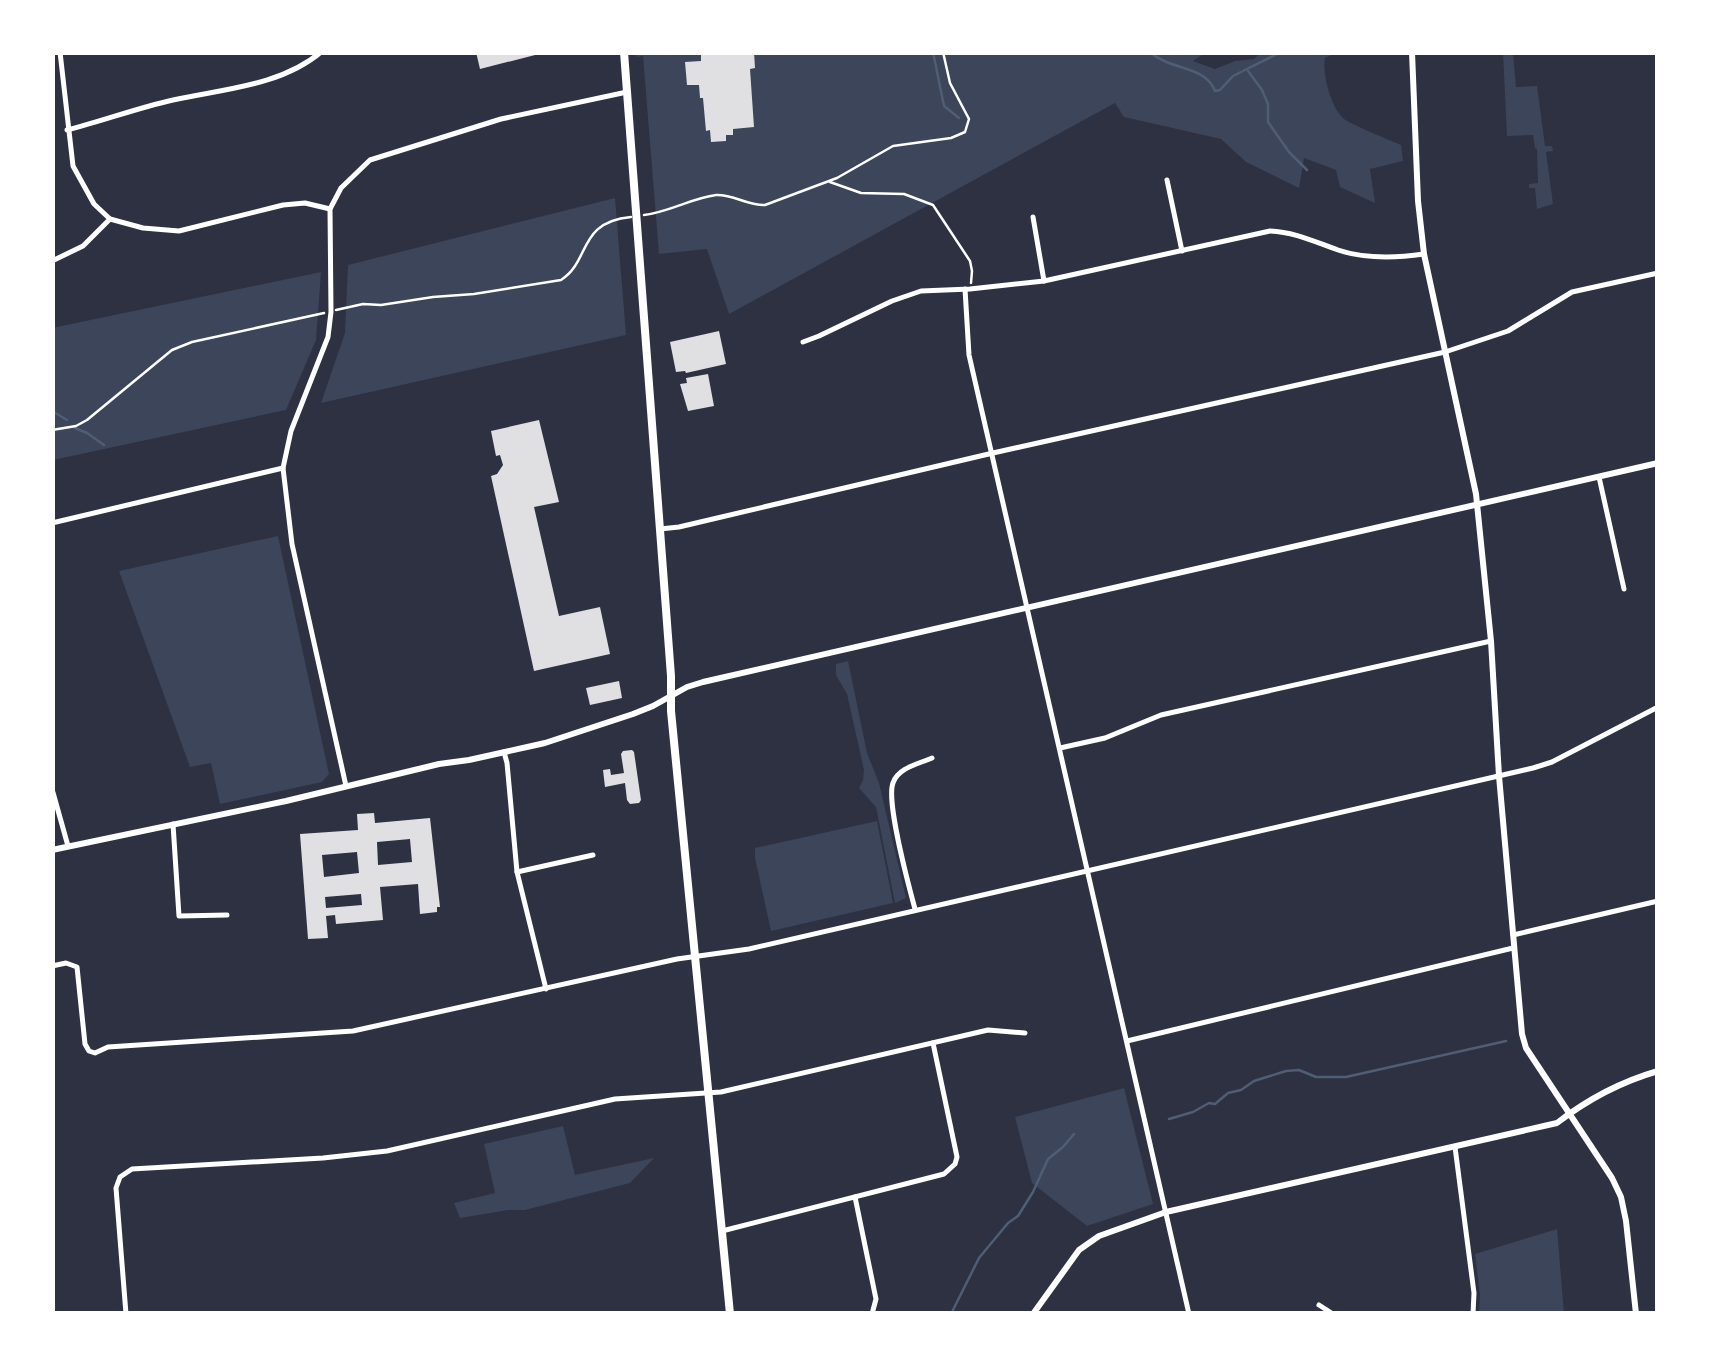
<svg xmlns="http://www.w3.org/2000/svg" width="1710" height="1366" font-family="'Sofia Sans Condensed',sans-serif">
	<rect width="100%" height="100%" fill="#2d3142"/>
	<g fill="#3c4559">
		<path d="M1206,52L1193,61L1215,69L1235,61L1254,59L1260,53H1335L1325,58C1322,74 1331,107 1343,118C1351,125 1390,140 1401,145L1403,161L1370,169L1375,203L1340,187L1336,170L1304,158L1299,188L1246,162L1221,139L1124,117L1115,103L729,314L707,249L659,254L643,56L637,57L636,53Z"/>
		<path d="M1503,53H1513L1516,87L1537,86L1545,146H1552L1553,151L1546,152L1553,204L1537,209L1535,188H1529V184L1538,183L1537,149L1535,148L1533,135L1507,136Z"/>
		<path d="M615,198L626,335L321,403L345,333L348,265Z"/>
		<path d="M321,272L316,340L286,410L53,460L52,328Z"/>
		<path d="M278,536L329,774L322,782L220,804L211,763L190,767L119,571Z"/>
		<path d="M848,661L867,753L879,783L906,898L895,903L876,807L859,788L863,780L864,770L847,694L836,675V664Z"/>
		<path d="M877,821L893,903L771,931L755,858V848Z"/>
		<path d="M1124,1088L1153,1204L1087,1226L1032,1183L1015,1117Z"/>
		<path d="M563,1126L575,1175L654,1158L630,1183L525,1210H508L460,1218L454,1203L495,1193L484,1144Z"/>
		<path d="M1557,1229L1564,1313H1479L1480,1295L1475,1254Z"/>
	</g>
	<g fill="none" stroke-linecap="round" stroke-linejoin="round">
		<g stroke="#4f5d75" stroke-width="2.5">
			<path d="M933,52L944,106L959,118"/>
			<path d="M1150,52C1171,71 1205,65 1215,91L1220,90L1233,76L1281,52"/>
			<path d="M1248,71L1262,90L1268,104V122L1289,152L1307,170"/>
			<path d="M52,411L67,420"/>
			<path d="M75,428L87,433L104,445"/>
			<path d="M1169,1119L1193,1112L1209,1103L1215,1104L1228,1093L1241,1090L1254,1081L1286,1071L1299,1070L1316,1077H1346L1506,1041"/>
			<path d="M951,1314L979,1258L1008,1223L1018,1216L1033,1192L1048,1159L1063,1147L1074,1134"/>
		</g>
	</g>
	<g fill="#e0e0e3" fill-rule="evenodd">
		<path d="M476,52H539V54L480,69Z"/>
		<path d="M701,52H754L755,68L750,69L754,127L733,129V135H726V141L711,142L710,130L706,131L703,98H700L699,85H687L685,62L701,61Z"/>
		<path d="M719,331L726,364L686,373L685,371L676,372L670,342Z"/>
		<path d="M708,374L714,406L688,411L680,384L687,383L686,378Z"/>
		<path d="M539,420L559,502L534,507L559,616L600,607L610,654L534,671L491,476L497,474L503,465L500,455L496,456L491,431Z"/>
		<path d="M619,681L622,698L590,705L586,688Z"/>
		<path d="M632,750L634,752L641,800L639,803L630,804L627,800L625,783L605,787L603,770L610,769L611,775L624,773L621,754L623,751Z"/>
		<path d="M374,813L375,823L430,818L440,907H437V912L420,914L418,884L380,887L383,920L336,924L335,915L326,916L328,938L308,939L300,834L358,830L357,814ZM410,839L412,862L378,865L377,842ZM357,852L359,873L324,877L322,855ZM361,894L362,905L326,908L325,897Z"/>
	</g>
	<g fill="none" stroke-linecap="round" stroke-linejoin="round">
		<g stroke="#fff" stroke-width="2.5">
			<path d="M830,182L861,193L904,194L933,205L970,261L972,271L971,283"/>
			<path d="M644,215C669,212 692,198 716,195C733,194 748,206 765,205L837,178L893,146L951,138L965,132L969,119L950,83L943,52"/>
			<path d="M336,310L363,304L381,305L433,297L474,294L561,280C591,261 577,222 631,217"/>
			<path d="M52,430L76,426L87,420L161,359L172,350L192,342L324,313"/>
		</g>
		<g stroke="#fff" stroke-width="5">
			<path d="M60,52L73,166L94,204L110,219L143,228L179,231L283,205L305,203L330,209"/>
			<path d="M67,130C103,121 137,108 173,100C222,89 281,86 321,52"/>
			<path d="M1167,180L1182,251"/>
			<path d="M1033,217L1044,281"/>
			<path d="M52,261L83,246L110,219"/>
			<path d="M965,289L969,355L1189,1314"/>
			<path d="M803,342L819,336L892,301L921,291L970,289L1044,281L1270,231C1295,232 1315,242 1338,250C1365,259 1396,258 1424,254"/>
			<path d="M1599,477L1624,589"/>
			<path d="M52,523L283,468"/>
			<path d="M660,529L679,527L993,453L1445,352L1508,331L1572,292L1658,273"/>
			<path d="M1060,748L1105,738L1161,715L1491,641"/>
			<path d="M504,752L507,763L517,872L546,989"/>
			<path d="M346,786L292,544L283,468L291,431L328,337L331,312L330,209L341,188L370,160L501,119L627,92"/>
			<path d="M52,789L68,846"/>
			<path d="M173,824L179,916L227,915"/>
			<path d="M517,872L593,855"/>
			<path d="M915,909C909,887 886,801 893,783C898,768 918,764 932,758"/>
			<path d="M1513,935L1658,901"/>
			<path d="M52,966L66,963L77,967L85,1044L89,1051L95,1053L108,1047L353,1031L677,959L749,949L1533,768L1552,762L1658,707"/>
			<path d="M1127,1041L1513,948"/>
			<path d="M1455,1147L1474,1293L1473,1314"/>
			<path d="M855,1197L876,1299L872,1314"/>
			<path d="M722,1231L944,1174L955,1164L957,1157L933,1043"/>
			<path d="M1319,1305L1333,1314"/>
			<path d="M126,1314L116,1188L120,1177L132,1169L323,1158L387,1151L615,1099L721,1092L988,1030L1025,1033"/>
		</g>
		<g stroke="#fff" stroke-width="6">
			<path d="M1412,52L1418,201L1424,254L1476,494L1491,641L1499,776L1522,1034L1526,1048L1612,1178L1621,1197L1626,1221L1636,1314"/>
			<path d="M52,850L286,801L439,764L469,760L545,743L633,714L653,706L687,687L703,682L1658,463"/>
			<path d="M1033,1314L1079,1250L1099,1236L1166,1212L1557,1123C1588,1099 1620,1082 1658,1071"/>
		</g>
		<path stroke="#fff" stroke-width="8" d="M624,52L671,676V711L730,1314"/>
	</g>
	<rect width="1710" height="1366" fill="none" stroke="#ffffff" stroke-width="110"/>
</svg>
